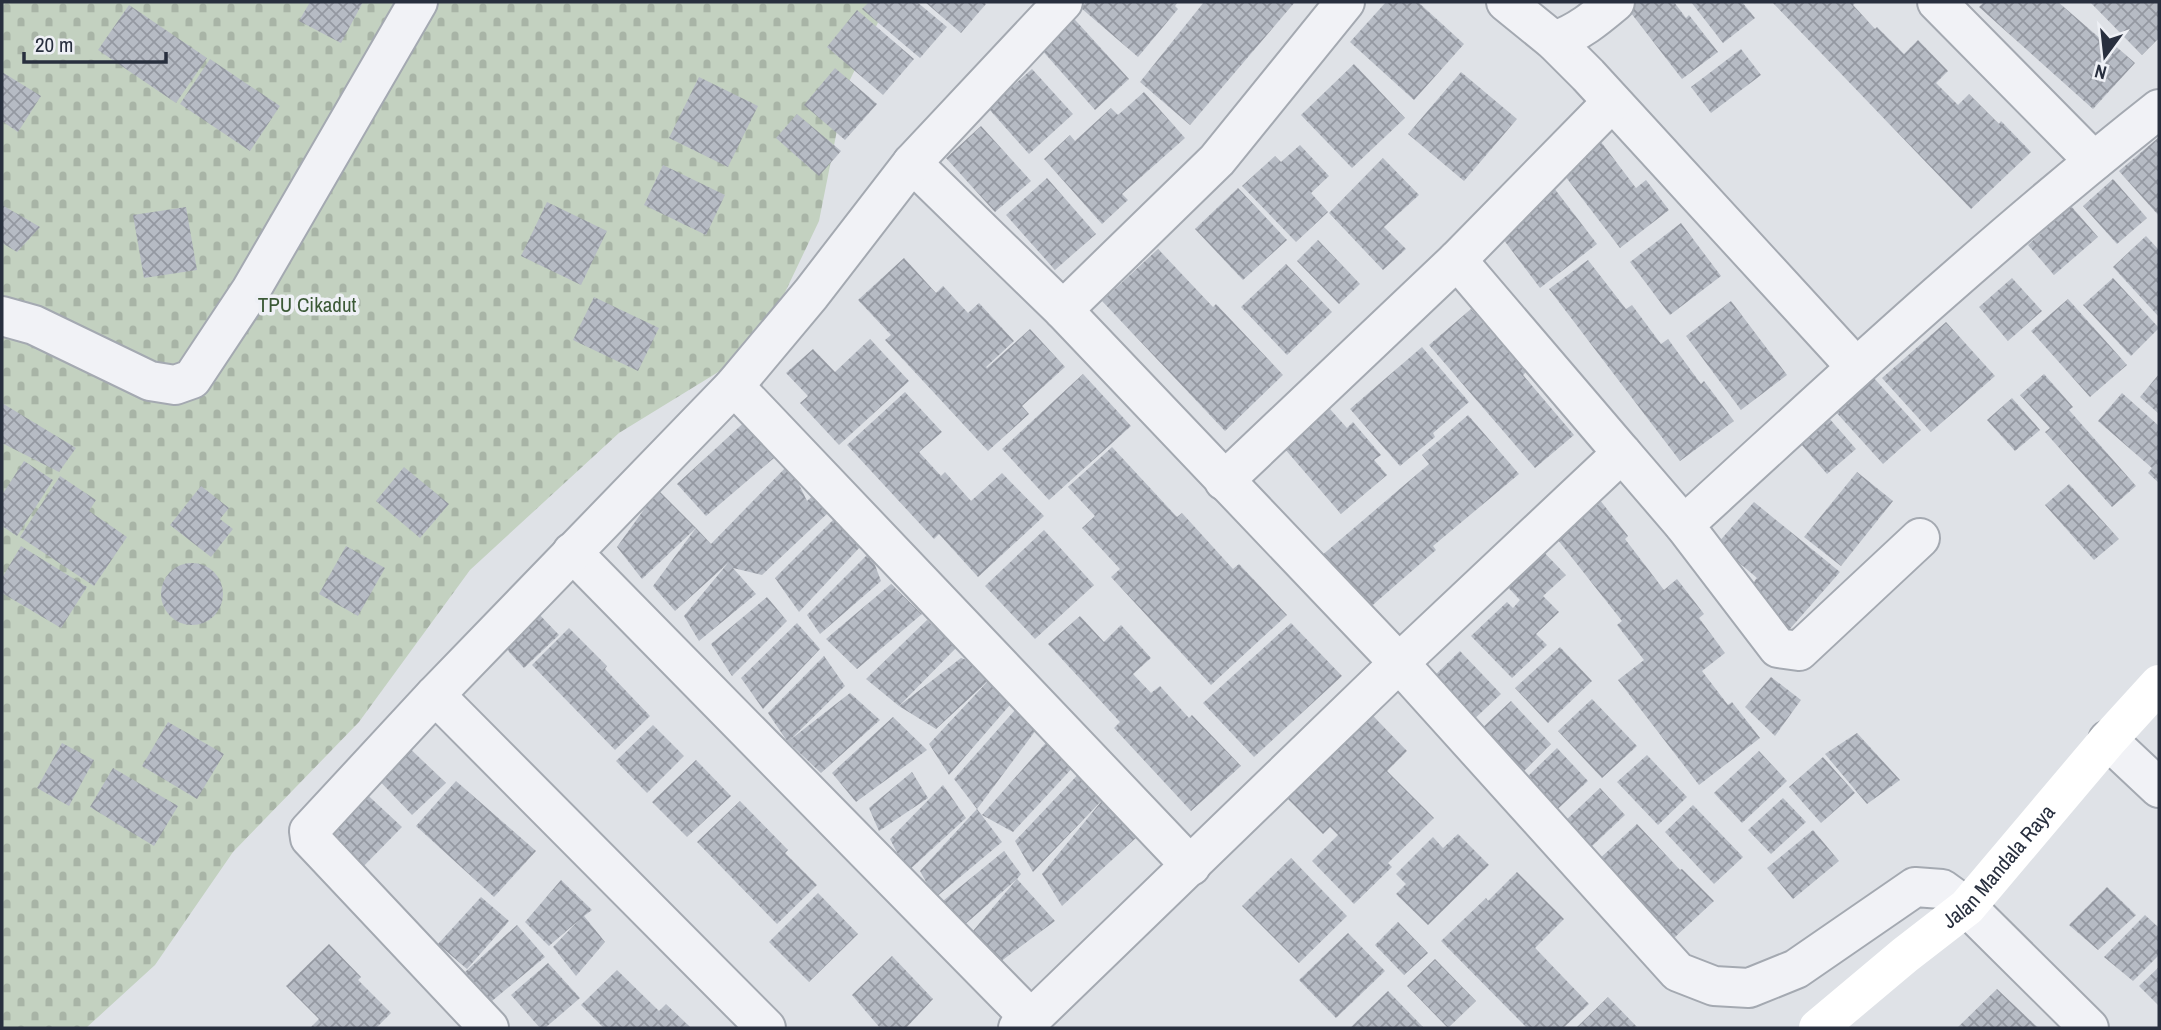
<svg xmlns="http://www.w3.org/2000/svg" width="2161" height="1030" font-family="'Archivo Narrow',sans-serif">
	<defs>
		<pattern id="cemetery-stones" width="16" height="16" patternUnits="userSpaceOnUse" patternTransform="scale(1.75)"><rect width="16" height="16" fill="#c3d1c0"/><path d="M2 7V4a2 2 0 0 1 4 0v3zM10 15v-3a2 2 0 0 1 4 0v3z" fill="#a8b4a6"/></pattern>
		<pattern id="building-cross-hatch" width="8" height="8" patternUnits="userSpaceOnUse" patternTransform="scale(1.75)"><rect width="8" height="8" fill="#b6bbc4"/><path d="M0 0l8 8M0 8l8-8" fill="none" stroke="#9498a1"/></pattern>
	</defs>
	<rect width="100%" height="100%" fill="#dfe2e7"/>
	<path fill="url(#cemetery-stones)" d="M2,2H888L845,90L819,221L759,347L619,433L470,570L359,722L233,852L155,965L86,1028H2Z"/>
	<g fill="url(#building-cross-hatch)">
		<path d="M310,2H363L341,43L299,21Z"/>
		<path d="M869,2H917L947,27L920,58L862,9Z"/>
		<path d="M925,2H984L986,4L961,33Z"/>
		<path d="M1086,2H1178L1175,6L1178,9L1138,57L1081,8Z"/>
		<path d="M1204,2H1295L1190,125L1140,82Z"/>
		<path d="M1386,2H1418L1464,44L1414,100L1350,42Z"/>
		<path d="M1627,2H1674L1686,18L1689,15L1718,52L1682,79L1624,4Z"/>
		<path d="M1691,2H1742L1755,18L1723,43Z"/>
		<path d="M1772,2H1853L1855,3L1853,5L1875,29L1877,27L1904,54L1918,40L1948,71L1936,83L1958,105L1969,94L1999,124L2001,121L2031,152L1971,209Z"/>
		<path d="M1984,2H2058L2110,47L2112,43L2135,63L2093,109L1979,7Z"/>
		<path d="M2090,2H2159V38L2142,55Z"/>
		<path d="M129,5L207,58L176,103L98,50Z"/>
		<path d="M857,10L914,59L883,95L827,47Z"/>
		<path d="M1066,10L1129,79L1095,110L1032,39Z"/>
		<path d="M1741,49L1761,75L1711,113L1691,87Z"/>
		<path d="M210,59L280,106L250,151L180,104Z"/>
		<path d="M1354,64L1405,118L1352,168L1301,115Z"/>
		<path d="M835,68L877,104L845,140L804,105Z"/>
		<path d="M1032,69L1073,114L1029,154L988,108Z"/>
		<path d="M2,72L41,96L18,132L2,121Z"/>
		<path d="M1461,72L1517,119L1464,181L1408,134Z"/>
		<path d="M699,77L758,106L728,167L669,138Z"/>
		<path d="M1144,92L1185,138L1122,194L1128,200L1102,224L1044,159L1070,135L1075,141L1111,108L1118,115Z"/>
		<path d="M797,114L841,151L819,176L776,138Z"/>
		<path d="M981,126L1031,181L995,212L946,158Z"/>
		<path d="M1598,138L1636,188L1646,180L1669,210L1620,248L1559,168Z"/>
		<path d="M2158,138L2159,139V216L2119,171Z"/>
		<path d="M1300,145L1329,176L1311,193L1328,212L1296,242L1242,186L1275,156L1281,162Z"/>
		<path d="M1383,158L1419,195L1384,227L1406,249L1383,270L1329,213Z"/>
		<path d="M663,165L725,195L706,235L644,205Z"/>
		<path d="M1047,178L1096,234L1055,270L1006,215Z"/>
		<path d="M2113,179L2147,218L2117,244L2083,206Z"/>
		<path d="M1238,188L1287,240L1243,280L1195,229Z"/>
		<path d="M1554,188L1597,244L1540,288L1497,231Z"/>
		<path d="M547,202L607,231L581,285L521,256Z"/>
		<path d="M2,205L40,227L17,252L2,243Z"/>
		<path d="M2071,206L2098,237L2054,275L2028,245Z"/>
		<path d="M186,207L197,270L144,278L133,215Z"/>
		<path d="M1681,223L1721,276L1670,315L1630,262Z"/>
		<path d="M2146,236L2159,250V317L2113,267Z"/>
		<path d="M1318,240L1360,284L1339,304L1297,261Z"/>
		<path d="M1158,249L1213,307L1216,304L1283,375L1225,431L1102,301Z"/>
		<path d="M904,258L936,293L943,286L968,313L979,303L1014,341L986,367L987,368L1030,329L1065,367L1022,406L1029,414L988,451L885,340L891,335L858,300Z"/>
		<path d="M1588,260L1626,309L1632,305L1661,344L1668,339L1701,384L1704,381L1734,421L1680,461L1549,289Z"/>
		<path d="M1286,264L1332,312L1287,355L1241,307Z"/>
		<path d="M2012,278L2042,311L2008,341L1979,307Z"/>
		<path d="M2113,278L2159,328L2131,356L2083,305Z"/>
		<path d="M594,297L659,328L638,371L573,340Z"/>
		<path d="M2068,299L2127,365L2090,397L2031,331Z"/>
		<path d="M1731,301L1787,375L1741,410L1686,336Z"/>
		<path d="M1471,309L1526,372L1523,375L1574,435L1535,468L1429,345Z"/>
		<path d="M1946,322L1995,376L1931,432L1882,378Z"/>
		<path d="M870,339L909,381L839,445L800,403L808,396L786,373L813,349L835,372Z"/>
		<path d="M1422,347L1469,402L1433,433L1435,437L1400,466L1350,409Z"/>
		<path d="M1083,374L1131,426L1049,500L1002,449Z"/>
		<path d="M2044,374L2073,407L2069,410L2136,486L2112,507L2045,432L2050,428L2020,395Z"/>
		<path d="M2159,374V414L2140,397Z"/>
		<path d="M1873,377L1921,430L1883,464L1835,411Z"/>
		<path d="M905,392L942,432L919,452L941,476L945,472L971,501L1002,473L1044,516L978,577L939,534L934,539L847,445Z"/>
		<path d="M2122,393L2159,426V483L2148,473L2152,468L2098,421Z"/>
		<path d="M2012,398L2040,430L2015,451L1987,420Z"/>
		<path d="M2,403L76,448L59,472L2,443Z"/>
		<path d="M1330,409L1347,428L1353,422L1381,455L1374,460L1387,475L1341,514L1284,448Z"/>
		<path d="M1822,410L1856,449L1827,474L1794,436Z"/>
		<path d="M1468,415L1519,474L1433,546L1436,550L1367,610L1320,557L1429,464L1422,455Z"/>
		<path d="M749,418L781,452L706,516L677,484Z"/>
		<path d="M1112,447L1177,517L1182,513L1233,569L1239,564L1287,615L1211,685L1111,577L1120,569L1082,528L1095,516L1068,487Z"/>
		<path d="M24,461L53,480L17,536L2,526V495Z"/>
		<path d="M789,464L807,501L818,491L829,512L762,575L733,568L756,594L699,641L684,616L728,563L675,611L653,586L696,528L711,544Z"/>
		<path d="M404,467L449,504L420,538L376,501Z"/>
		<path d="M1857,472L1893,501L1841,566L1804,537Z"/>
		<path d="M60,476L96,500L89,511L127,537L94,586L20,537Z"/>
		<path d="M2069,484L2119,539L2094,560L2045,505Z"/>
		<path d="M201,486L229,508L220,519L233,529L211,557L170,525Z"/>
		<path d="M658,490L696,528L642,579L617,547Z"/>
		<path d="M1596,495L1628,536L1625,539L1664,590L1677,579L1704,614L1699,618L1725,653L1702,671L1728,705L1732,702L1760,738L1699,785L1618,680L1644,660L1617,625L1622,621L1550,530Z"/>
		<path d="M1754,502L1840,572L1789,630L1745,593L1757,578L1717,544Z"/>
		<path d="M835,518L861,546L799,612L775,578Z"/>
		<path d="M1044,530L1094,585L1035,639L985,586Z"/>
		<path d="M1533,541L1566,575L1543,596L1559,612L1536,634L1547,645L1512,678L1471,636L1507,602L1513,608L1520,600L1496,575Z"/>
		<path d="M21,546L87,587L61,628L2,593V578Z"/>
		<path d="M346,546L385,568L358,616L319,594Z"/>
		<path d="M870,552L881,581L820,634L807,615Z"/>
		<circle cx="192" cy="594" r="31"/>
		<path d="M891,584L922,614L857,669L826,639Z"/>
		<path d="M767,597L787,621L732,676L711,644Z"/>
		<path d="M534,609L559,635L524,668L500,642Z"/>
		<path d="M1080,616L1104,642L1121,625L1151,658L1133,674L1151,693L1160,686L1189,718L1192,715L1241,766L1191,811L1114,728L1120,722L1048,644Z"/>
		<path d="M927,620L956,648L899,706L866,679Z"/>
		<path d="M797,623L820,649L763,709L741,678Z"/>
		<path d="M1291,623L1342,676L1254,757L1203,703Z"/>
		<path d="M569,628L607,666L605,669L650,716L615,750L532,665Z"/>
		<path d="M1560,647L1592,681L1548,723L1515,688Z"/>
		<path d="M1460,651L1501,694L1471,722L1430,680Z"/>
		<path d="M824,656L845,686L790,740L850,693L880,720L821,773L787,741L768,713Z"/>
		<path d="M961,658L997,671L1016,698L949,775L929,744L990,679L936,729L899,706Z"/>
		<path d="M1771,677L1801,700L1775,736L1745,707Z"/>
		<path d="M1592,699L1637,746L1602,778L1558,731Z"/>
		<path d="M1023,701L1042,722L977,809L954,779Z"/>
		<path d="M1511,701L1551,744L1521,774L1480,730Z"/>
		<path d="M1372,715L1407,751L1387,771L1434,818L1388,863L1392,867L1354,904L1312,861L1338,835L1330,827L1323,834L1287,798Z"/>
		<path d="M893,717L927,750L856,802L832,773Z"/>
		<path d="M168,722L224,754L197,799L142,766Z"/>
		<path d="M653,725L684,756L647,793L616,761Z"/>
		<path d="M1857,733L1900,780L1867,804L1825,754Z"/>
		<path d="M1052,736L1077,763L1013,832L982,815Z"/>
		<path d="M402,741L446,783L412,815L372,773Z"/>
		<path d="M62,743L94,760L69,806L37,788Z"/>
		<path d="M1557,748L1588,781L1550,816L1520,784Z"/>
		<path d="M1759,751L1787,781L1742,823L1714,793Z"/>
		<path d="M1647,755L1687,797L1658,825L1617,782Z"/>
		<path d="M1823,757L1855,793L1821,823L1789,787Z"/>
		<path d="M696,760L731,796L687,837L652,802Z"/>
		<path d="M1088,764L1138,836L1062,906L1042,874L1105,797L1033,872L1015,841Z"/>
		<path d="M113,768L178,806L154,846L90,807Z"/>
		<path d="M912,772L928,798L879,831L869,808Z"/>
		<path d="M456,781L536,851L494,897L416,826Z"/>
		<path d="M943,785L966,818L907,872L890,839Z"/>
		<path d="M359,787L402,827L354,876L311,836Z"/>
		<path d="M1600,788L1625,815L1590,848L1564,822Z"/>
		<path d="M1783,798L1806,822L1771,854L1748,830Z"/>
		<path d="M740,801L788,850L785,853L817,885L777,924L697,842Z"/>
		<path d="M1693,805L1743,857L1714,884L1665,832Z"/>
		<path d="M977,809L1002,842L935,898L920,871Z"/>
		<path d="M1637,824L1680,870L1682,869L1714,901L1661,950L1596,862Z"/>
		<path d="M1813,830L1839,861L1793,899L1767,868Z"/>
		<path d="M1458,834L1489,865L1428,925L1396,894L1406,884L1396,874L1433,837L1443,848Z"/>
		<path d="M1004,851L1021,874L1017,879L1055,921L1000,962L973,931L1017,879L963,926L943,901Z"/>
		<path d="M1291,858L1347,916L1299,963L1242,906Z"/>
		<path d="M1517,872L1564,919L1535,948L1589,1004L1563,1028H1527L1441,941L1486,898L1488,901Z"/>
		<path d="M561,880L592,910L584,916L605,942L576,976L553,947L579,920L549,946L525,922Z"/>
		<path d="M2107,887L2136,915L2098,950L2069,925Z"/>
		<path d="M818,893L858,934L809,982L769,942Z"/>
		<path d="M481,897L509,921L467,969L438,944Z"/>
		<path d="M2145,915L2159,928V955L2133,981L2104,957Z"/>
		<path d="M1398,922L1428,953L1404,975L1375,945Z"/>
		<path d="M517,925L545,957L492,1001L465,972Z"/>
		<path d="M1348,933L1385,971L1336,1018L1299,980Z"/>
		<path d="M329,944L361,977L358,980L391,1013L376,1028H310L319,1019L286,986Z"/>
		<path d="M892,956L933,999L906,1028H880L852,995Z"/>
		<path d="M1435,959L1476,1001L1448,1028L1407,986Z"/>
		<path d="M548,963L580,998L545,1028H540L511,995Z"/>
		<path d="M2159,967V1006L2139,986Z"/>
		<path d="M617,970L659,1011L666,1004L691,1028H604L581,1005Z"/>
		<path d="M1997,989L2034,1024L2039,1028H1957Z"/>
		<path d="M1388,991L1424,1028H1350Z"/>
		<path d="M1608,997L1638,1028H1576Z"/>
	</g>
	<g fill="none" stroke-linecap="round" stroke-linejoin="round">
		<g stroke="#a4a9b1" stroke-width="42">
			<g id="street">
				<path d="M1506,2L1554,41L1588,75L1856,367"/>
				<path d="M1937,2L2094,161"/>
				<path d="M1554,41C1578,33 1596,18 1615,2"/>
				<path d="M912,163L1063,310L1399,663L1678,972L1714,986L1749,988L1796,969L1915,887L1942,889L1967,907L2089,1028"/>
				<path d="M1457,260L1622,453"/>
				<path d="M1063,310L1217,160L1345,2"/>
				<path d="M2,316L34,325L150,381L175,385L192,379L251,290L418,2"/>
				<path d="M734,386L1191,866"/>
				<path d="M1224,481L1457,260L1612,102"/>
				<path d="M1920,538L1799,651L1778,648L1684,525C1839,383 1994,239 2159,109"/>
				<path d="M572,552L1031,1019"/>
				<path d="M435,695L734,386L811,294L912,163L1063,2"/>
				<path d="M2108,740L2159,788"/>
				<path d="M489,1028L310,838L309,831L435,695L766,1028"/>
				<path d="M1018,1028L1031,1019L1399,663L1622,453L1684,525"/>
			</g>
		</g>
		<use href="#street" stroke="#f1f2f6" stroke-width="38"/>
		<path stroke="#fff" stroke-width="38" id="s1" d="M1818,1028L1905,955L1967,907L2108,740L2159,684"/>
	</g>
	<g text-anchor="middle" stroke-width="7" stroke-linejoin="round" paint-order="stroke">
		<g font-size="21" fill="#3b5936" stroke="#eef0f5">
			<text x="307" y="312">TPU Cikadut</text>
		</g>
		<g font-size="21" fill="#282f3e" stroke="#eef0f5">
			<text dy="7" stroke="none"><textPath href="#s1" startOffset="243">Jalan Mandala Raya</textPath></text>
		</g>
	</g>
	<rect width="2161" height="1030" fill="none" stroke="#282f3e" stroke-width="7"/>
	<g transform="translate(2105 56) rotate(195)" stroke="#eef0f5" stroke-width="5" paint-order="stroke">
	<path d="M0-5L12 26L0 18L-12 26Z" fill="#282f3e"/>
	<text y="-10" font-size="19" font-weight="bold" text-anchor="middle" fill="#282f3e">N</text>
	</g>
	<path d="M24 52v10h142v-10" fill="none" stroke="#282f3e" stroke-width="3.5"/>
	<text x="35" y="52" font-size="21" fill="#282f3e" stroke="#eef0f5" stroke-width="5" paint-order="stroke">20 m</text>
</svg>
